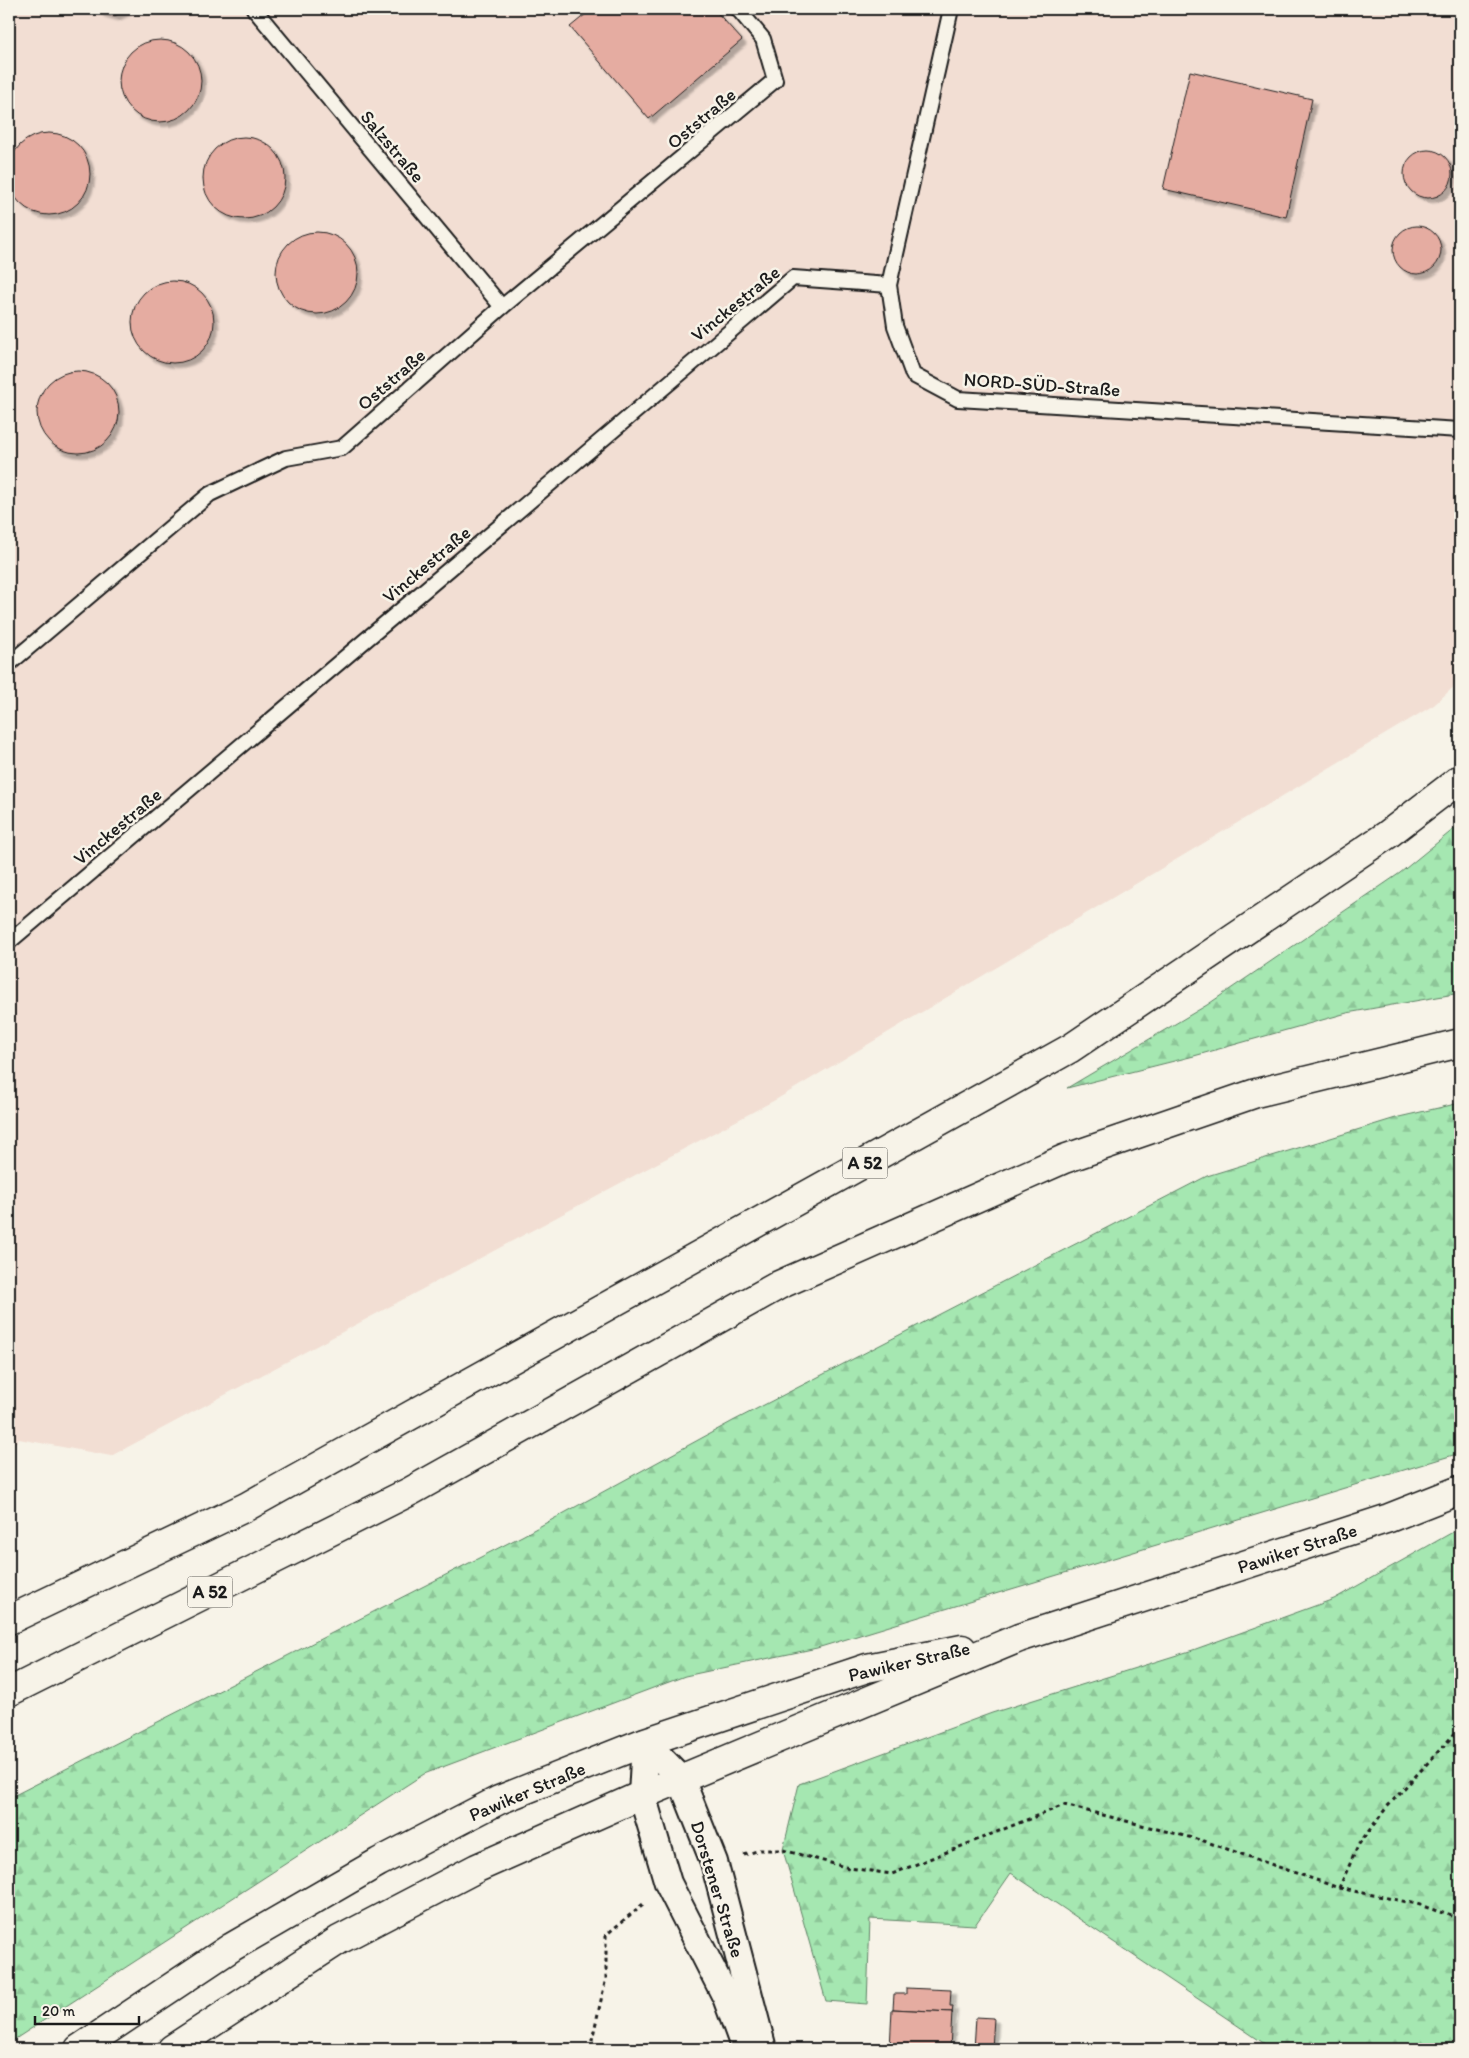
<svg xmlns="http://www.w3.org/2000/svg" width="1469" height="2058" font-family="Itim,sans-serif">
	<defs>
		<pattern id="forest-firs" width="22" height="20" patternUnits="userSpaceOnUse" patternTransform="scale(1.25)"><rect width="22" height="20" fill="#a5e7b1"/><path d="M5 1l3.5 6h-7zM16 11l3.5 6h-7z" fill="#8dc698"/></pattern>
		<filter id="shadow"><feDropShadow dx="4.5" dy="4.5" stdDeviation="1" flood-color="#0004"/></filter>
	</defs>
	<rect width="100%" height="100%" fill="#f7f3e8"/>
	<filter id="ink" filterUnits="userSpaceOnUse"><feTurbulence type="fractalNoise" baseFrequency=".02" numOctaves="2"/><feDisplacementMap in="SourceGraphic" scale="10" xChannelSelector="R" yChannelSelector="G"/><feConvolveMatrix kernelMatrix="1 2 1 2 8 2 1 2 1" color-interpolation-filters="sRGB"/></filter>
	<g filter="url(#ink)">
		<path fill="#f2ded3" d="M9,9H1460V681L1434,705L777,1099L111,1456L19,1439L9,1449Z"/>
		<g fill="url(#forest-firs)" stroke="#608266">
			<path d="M1460,824V993L1347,1013L1194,1056L1067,1088L1207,1005L1400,873Z"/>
			<path d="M1460,1103V1453L817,1648L685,1676L424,1774L9,2043V1798L522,1536L733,1421L1207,1176L1399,1117Z"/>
			<path d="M1460,1528V2049H1261L1265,2044L1011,1873L975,1925L870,1919L867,2004L826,2001L783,1850L799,1784L992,1713L1193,1650L1334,1599Z"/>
		</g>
		<g fill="#e5aca1" stroke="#1c1c1c" filter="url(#shadow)">
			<path d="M97,9H129L114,16L100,12Z"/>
			<path d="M592,9H714L742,40L649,119L570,27Z"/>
			<circle cx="160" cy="81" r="41"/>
			<path d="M1190,71L1312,99L1286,217L1163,189Z"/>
			<circle cx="49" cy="174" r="41"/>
			<circle cx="244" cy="178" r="41"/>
			<circle cx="1428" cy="174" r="24"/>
			<circle cx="1417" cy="250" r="24"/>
			<circle cx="317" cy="273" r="41"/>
			<circle cx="173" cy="322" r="41"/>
			<circle cx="78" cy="412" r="41"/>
			<path d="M906,1988L951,1990L950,2006H953L952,2014V2012L893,2009L894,1994H906Z"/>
			<path d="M892,2009L952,2012L950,2049H890Z"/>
			<path d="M976,2017L994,2018L992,2049H974Z"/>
		</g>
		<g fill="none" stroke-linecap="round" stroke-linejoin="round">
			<g stroke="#1c1c1c" stroke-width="18">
				<g id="service">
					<path d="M254,9L502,307"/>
					<path d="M951,9L889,285L895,326L913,375L958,399L1460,430"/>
					<path d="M9,664L210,494L286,458L342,448L502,307L775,80L763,39L738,9"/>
					<path d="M9,942L793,278L889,285"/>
				</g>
			</g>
			<g stroke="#1c1c1c" stroke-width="30">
				<g id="minor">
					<path d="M645,1742L681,1779L714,1862L763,2049"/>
					<path d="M645,1742L642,1795L668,1883L726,1997L745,2049"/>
				</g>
			</g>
			<g stroke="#1c1c1c" stroke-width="31">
				<g id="tertiary">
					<path d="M79,2049L232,1947L379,1862L499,1800L645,1742L867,1668L962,1649"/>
					<path d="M172,2049L339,1940L477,1868L642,1795L1019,1638L1389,1518L1460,1490"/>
				</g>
			</g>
			<g stroke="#1c1c1c" stroke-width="31">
				<g id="motorway">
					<path d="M9,1620L246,1507L1071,1048L1387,835L1460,779"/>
					<path d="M9,1692L411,1491L779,1285L1064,1159L1256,1093L1460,1043"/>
				</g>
			</g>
			<g stroke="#1c1c1c" stroke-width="3" stroke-dasharray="4 4" stroke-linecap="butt">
				<path d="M744,1855L760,1850H783L849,1868L892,1874L1064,1805L1204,1841L1339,1888L1359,1844L1387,1807L1460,1728"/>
				<path d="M1339,1888L1417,1904L1460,1919"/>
				<path d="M590,2049L606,1978V1935L643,1904"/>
			</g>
			<use href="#service" stroke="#f7f3e8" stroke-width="14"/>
			<use href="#minor" stroke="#f7f3e8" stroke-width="26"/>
			<use href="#tertiary" stroke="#f7f3e8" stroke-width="28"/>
			<use href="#motorway" stroke="#f7f3e8" stroke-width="28"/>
		</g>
	</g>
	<g text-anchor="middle" stroke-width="5" stroke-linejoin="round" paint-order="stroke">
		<g fill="#f7f3e8" stroke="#5e5c59" stroke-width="1">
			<rect x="842.5" y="1147.5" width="45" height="31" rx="4"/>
			<rect x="187.5" y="1576.5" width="45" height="31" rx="4"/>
		</g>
		<g font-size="18" font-weight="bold" fill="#1c1c1c">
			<text x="865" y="1169">A 52</text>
			<text x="210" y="1598">A 52</text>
		</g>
		<g font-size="19" fill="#1c1c1c" stroke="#f7f3e8">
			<text transform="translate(701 118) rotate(-40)" y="7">Oststraße</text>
			<text transform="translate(393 146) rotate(50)" y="7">Salzstraße</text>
			<text transform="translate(735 303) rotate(-39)" y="7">Vinckestraße</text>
			<text transform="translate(391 379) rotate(-41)" y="7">Oststraße</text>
			<text transform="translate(1042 384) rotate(4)" y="7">NORD-SÜD-Straße</text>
			<text transform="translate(426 564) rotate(-40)" y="7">Vinckestraße</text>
			<text transform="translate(117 826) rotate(-40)" y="7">Vinckestraße</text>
			<text transform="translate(1297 1548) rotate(-18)" y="7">Pawiker Straße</text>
			<text transform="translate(909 1661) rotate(-13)" y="7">Pawiker Straße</text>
			<text transform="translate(527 1791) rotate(-23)" y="7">Pawiker Straße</text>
			<text transform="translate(718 1889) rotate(73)" y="7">Dorstener Straße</text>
		</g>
	</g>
	<rect width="1469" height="2058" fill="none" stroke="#f7f3e8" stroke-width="30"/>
	<rect x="15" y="15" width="1439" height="2028" fill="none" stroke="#1c1c1c" stroke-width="2" filter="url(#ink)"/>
	<path d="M35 2016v8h104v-8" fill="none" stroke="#1c1c1c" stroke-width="2.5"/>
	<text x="42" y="2016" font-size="15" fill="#1c1c1c" stroke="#f7f3e8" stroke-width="4" paint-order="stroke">20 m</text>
</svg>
